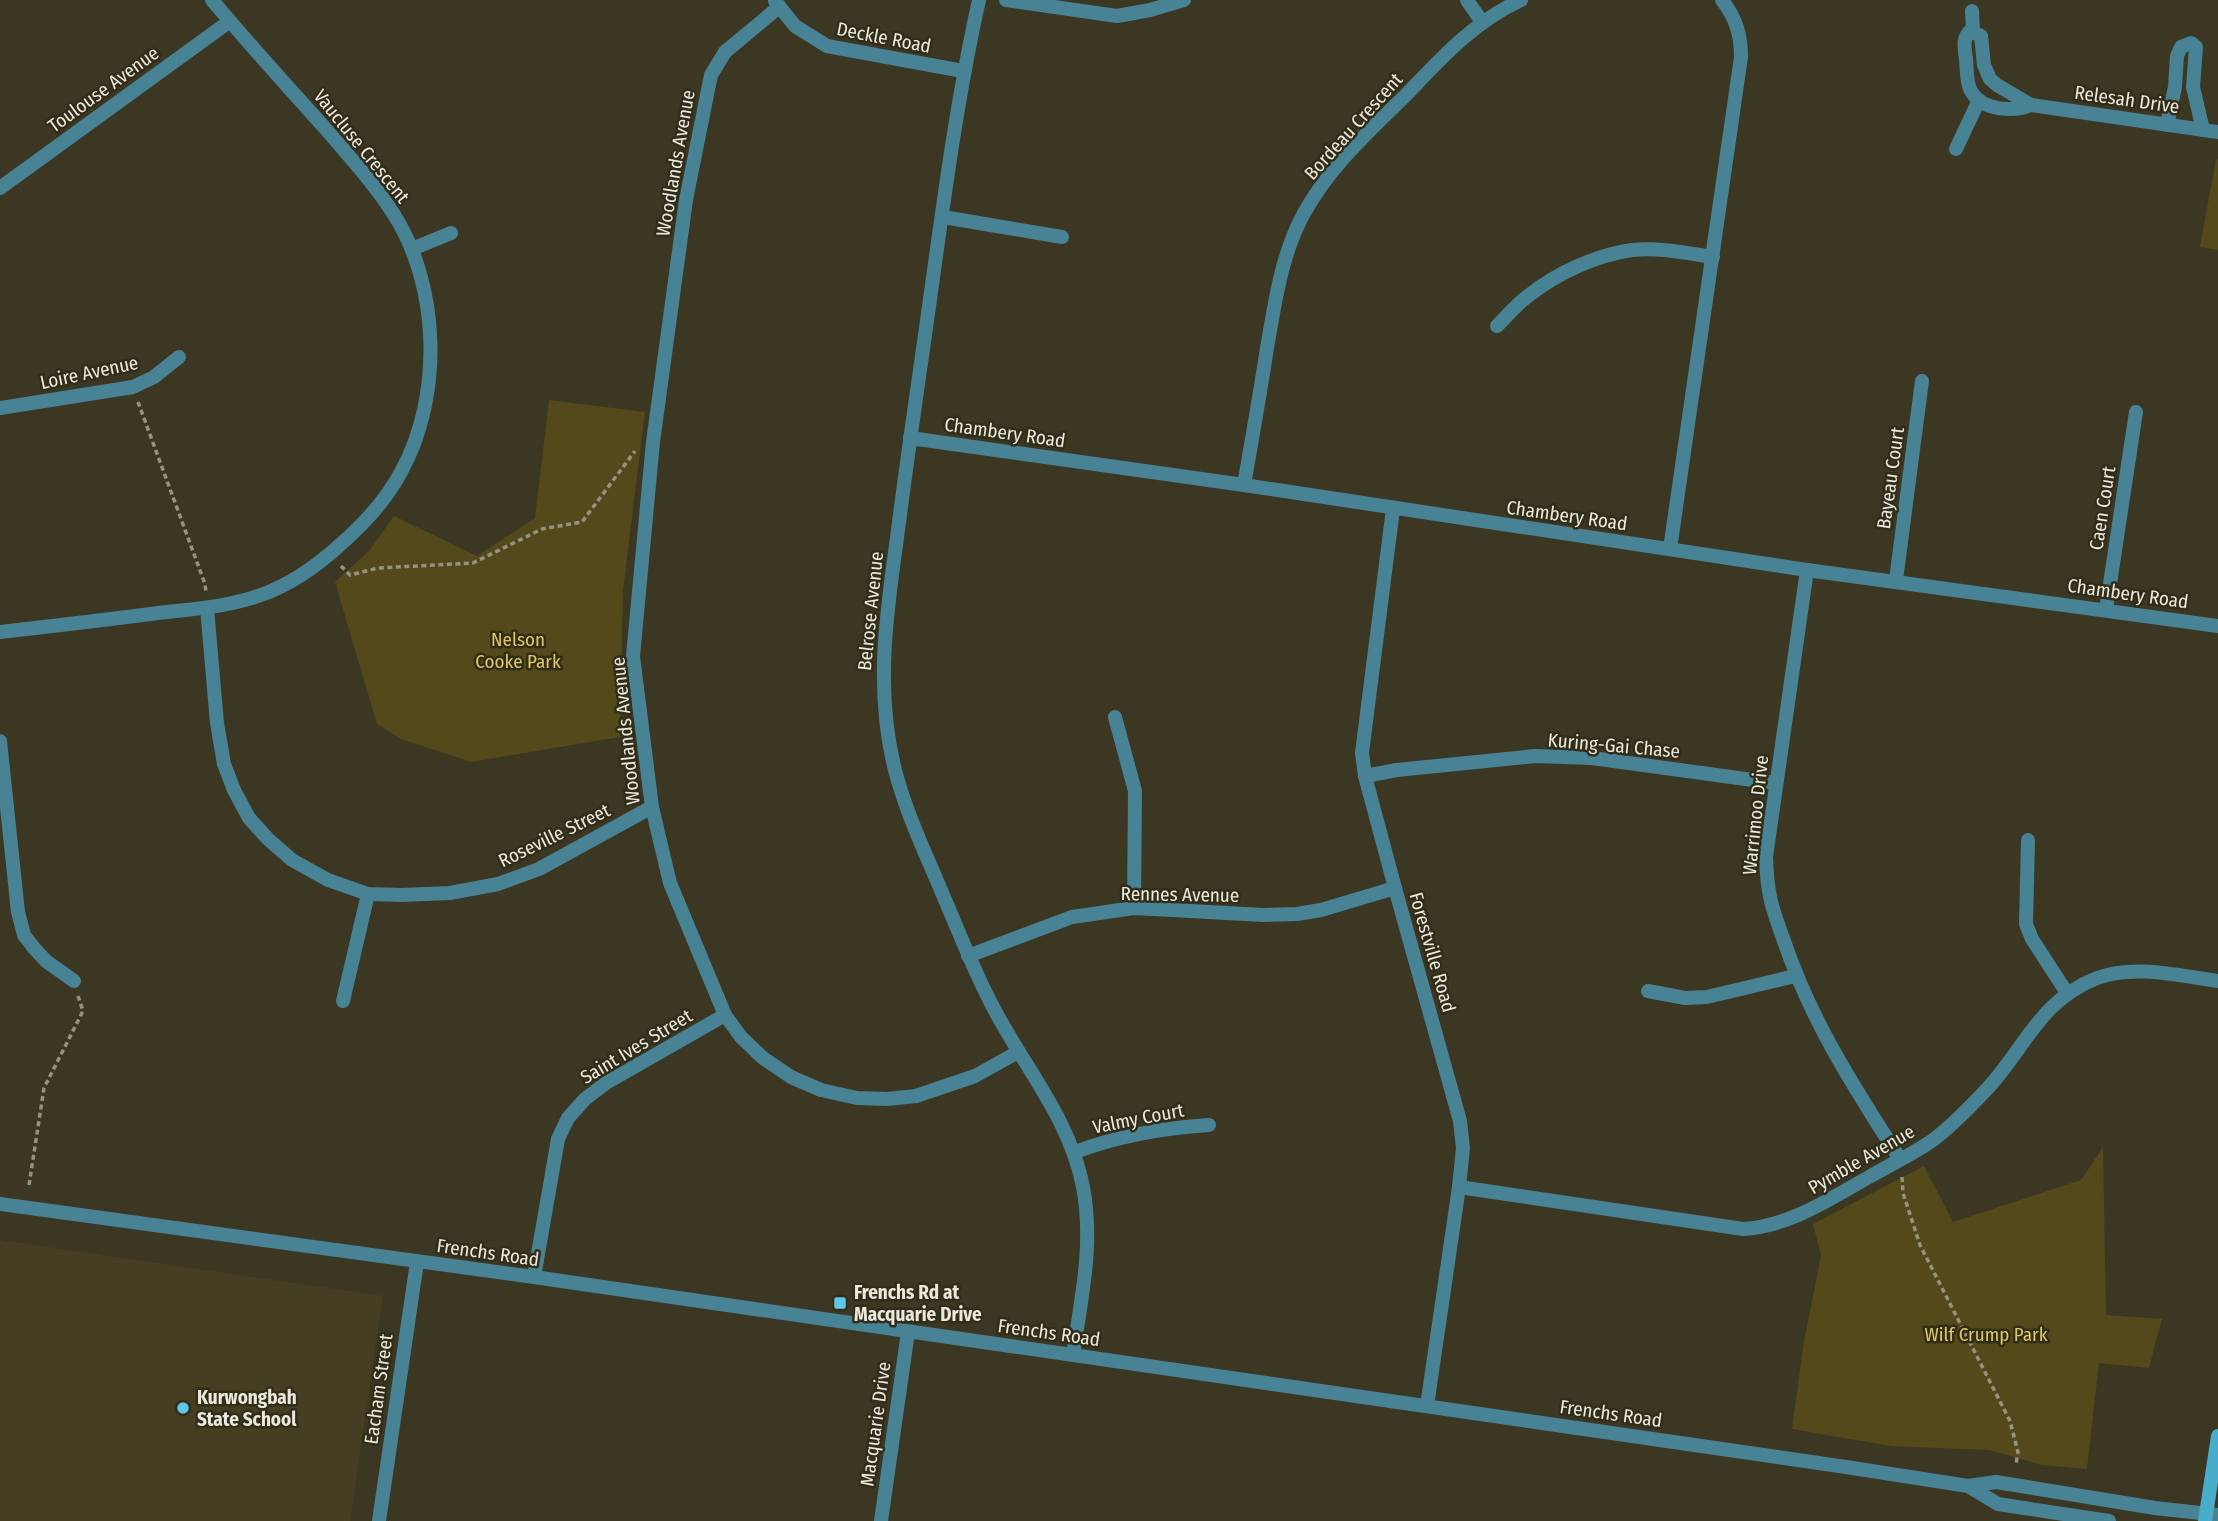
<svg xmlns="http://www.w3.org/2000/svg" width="2218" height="1521" font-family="'Fira Sans Condensed',sans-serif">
	<rect width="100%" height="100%" fill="#3c3723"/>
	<path fill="#453e23" d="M0,1240L383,1296L350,1521H0Z"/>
	<g fill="#53491a">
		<path d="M2216,159L2218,160V250L2200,247Z"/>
		<path d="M549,400L645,412L623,591L620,737L471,762L401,739L377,724L335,582L369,551L394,516L477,556L535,518Z"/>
		<path d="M2103,1147L2106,1315L2162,1319L2149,1368L2099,1363L2087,1469L2042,1465L1989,1450L1891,1446L1792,1429L1804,1341L1821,1255L1813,1224L1924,1166L1953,1222L2081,1180Z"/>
	</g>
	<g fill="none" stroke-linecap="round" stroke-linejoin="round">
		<g stroke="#969282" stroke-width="3.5" stroke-dasharray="5 3.5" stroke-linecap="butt">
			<path d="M138,402L205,584L206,592"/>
			<path d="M341,566L350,575L378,568L473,563L542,529L582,522L635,451"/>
			<path d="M1902,1177L1903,1193L1920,1245L2010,1421L2018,1452L2016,1464"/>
			<path d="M29,1185L44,1088L83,1011L78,996"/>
		</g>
		<g stroke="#488295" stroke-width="14">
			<path d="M1006,0L1117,16L1150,10L1184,0"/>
			<path d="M1467,0L1482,22"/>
			<path d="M775,1L795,26L827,46L963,71"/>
			<path d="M779,7L725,52L711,75L686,200L653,442L633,656L652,807L670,883L725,1015L741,1037L763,1058L791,1077L821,1090L857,1098L887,1099L916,1096L975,1076L1018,1052"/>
			<path d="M1972,11L1973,32"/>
			<path d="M2031,105C2013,112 1982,111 1971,91C1966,83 1967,68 1966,59C1965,49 1962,40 1969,32H1973L1981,36L1984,65L1990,79L1997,85L2031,105L2218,132"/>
			<path d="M2167,125L2175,87L2177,56L2181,47L2191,43L2196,47L2193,87L2203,130"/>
			<path d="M1956,149L1979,100"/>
			<path d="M0,188L230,21"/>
			<path d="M943,217L1062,237"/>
			<path d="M412,249L451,233"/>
			<path d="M1497,326C1507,316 1517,304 1528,296C1557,273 1596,255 1632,250C1659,247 1687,253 1713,257"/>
			<path d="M0,408L133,387L154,377L179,357"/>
			<path d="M910,438L1244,485L1807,570L2218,626"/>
			<path d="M1244,485C1252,439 1260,394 1267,348C1275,303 1281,256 1303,215C1328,168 1369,131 1407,94C1442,57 1474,22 1521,0"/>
			<path d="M1393,509L1362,753L1365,776L1395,888L1460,1121L1463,1148L1459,1187L1427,1406"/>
			<path d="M1670,549L1741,57C1741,35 1736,18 1722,0"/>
			<path d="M1807,570L1766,857C1767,894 1772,908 1784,941C1811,1021 1855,1089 1900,1159"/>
			<path d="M1896,580L1922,381"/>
			<path d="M207,608L217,723L224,764L234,790L249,818L268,839L292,860L328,880L368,894L402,895L450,893L498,884L539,869L652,807"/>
			<path d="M2106,610L2136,412"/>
			<path d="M0,632C53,626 105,620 158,613C192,609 228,607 261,595C292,584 317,566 341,544C365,523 386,500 401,472C443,396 440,286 393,213C373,182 348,155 324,127C286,85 248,43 212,0"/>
			<path d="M1115,717L1135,791L1134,908"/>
			<path d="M0,741L18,912L24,935L34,948L46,961L74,981"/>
			<path d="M1365,776L1397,770L1535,756L1592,758L1775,783"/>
			<path d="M2028,840L2026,924L2032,939L2067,993"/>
			<path d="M968,956L1072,917L1134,908L1264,915L1297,914L1321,910L1395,888"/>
			<path d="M1648,991L1685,998L1707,997L1795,976"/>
			<path d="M343,1001L368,894"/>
			<path d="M1075,1152C1118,1136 1163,1128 1209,1125"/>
			<path d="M1459,1187L1743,1229C1790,1226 1828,1200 1869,1177C1890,1165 1913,1154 1933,1140C1952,1126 1971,1106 1987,1089C2026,1047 2039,1001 2097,978C2135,964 2179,976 2218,981"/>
			<path d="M534,1277L558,1139L568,1118L585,1099L606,1083L725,1015"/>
			<path d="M379,1521L417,1262"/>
		</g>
		<g stroke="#488295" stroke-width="14">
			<path d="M979,0C952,122 938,247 920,370C912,426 904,482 897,538C886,616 875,692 895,770C906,813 926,854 943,895C959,932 973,969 992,1005C1023,1066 1070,1118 1083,1187C1094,1244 1081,1299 1073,1355"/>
			<path d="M0,1204L534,1277L1846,1467L1968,1486L1996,1482L2155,1508L2218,1515"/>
			<path d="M1968,1486L1998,1504L2109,1521"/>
			<path d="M881,1521L908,1332"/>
		</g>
		<path stroke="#48acca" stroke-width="14" d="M2205,1521L2218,1436"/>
	</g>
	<g fill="#5dc7e8" stroke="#312d19" stroke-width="2.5">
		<rect x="833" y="1296" width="14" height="14" rx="3.5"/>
		<circle cx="183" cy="1408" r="7"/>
	</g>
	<g text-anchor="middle" stroke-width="5" stroke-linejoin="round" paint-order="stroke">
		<g font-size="19" fill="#ebe8dc" stroke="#312d19">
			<text transform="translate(884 37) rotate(11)" y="7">Deckle Road</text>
			<text transform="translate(103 89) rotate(-36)" y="7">Toulouse Avenue</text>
			<text transform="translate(2127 99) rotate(8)" y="7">Relesah Drive</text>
			<text transform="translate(1353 126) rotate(-48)" y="7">Bordeau Crescent</text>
			<text transform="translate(362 146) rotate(51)" y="7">Vaucluse Crescent</text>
			<text transform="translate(675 163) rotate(-80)" y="7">Woodlands Avenue</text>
			<text transform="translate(89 372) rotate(-12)" y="7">Loire Avenue</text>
			<text transform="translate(1005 432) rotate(8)" y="7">Chambery Road</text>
			<text transform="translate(1890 478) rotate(-82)" y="7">Bayeau Court</text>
			<text transform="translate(2102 508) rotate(-81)" y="7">Caen Court</text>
			<text transform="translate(1567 515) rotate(8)" y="7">Chambery Road</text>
			<text transform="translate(2128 593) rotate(8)" y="7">Chambery Road</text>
			<text transform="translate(870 611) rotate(-84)" y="7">Belrose Avenue</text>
			<text transform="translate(625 731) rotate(-96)" y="7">Woodlands Avenue</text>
			<text transform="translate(1614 745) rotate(5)" y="7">Kuring-Gai Chase</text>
			<text transform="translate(1755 815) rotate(-84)" y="7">Warrimoo Drive</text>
			<text transform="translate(554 835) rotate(-26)" y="7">Roseville Street</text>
			<text transform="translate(1180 894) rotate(1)" y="7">Rennes Avenue</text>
			<text transform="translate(1433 952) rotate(74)" y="7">Forestville Road</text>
			<text transform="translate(636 1046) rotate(-31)" y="7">Saint Ives Street</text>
			<text transform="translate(1138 1118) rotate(-11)" y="7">Valmy Court</text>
			<text transform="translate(1861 1159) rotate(-30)" y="7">Pymble Avenue</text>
			<text transform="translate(488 1252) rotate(8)" y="7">Frenchs Road</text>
			<text transform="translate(1049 1332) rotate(8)" y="7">Frenchs Road</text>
			<text transform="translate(378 1389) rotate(-82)" y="7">Eacham Street</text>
			<text transform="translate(1611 1413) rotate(8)" y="7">Frenchs Road</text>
			<text transform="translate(875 1424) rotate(-82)" y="7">Macquarie Drive</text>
		</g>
		<g font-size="19" fill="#ddc767" stroke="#312d19">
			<text x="518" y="646">Nelson<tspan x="518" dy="22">Cooke Park</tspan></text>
			<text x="1986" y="1341">Wilf Crump Park</text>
		</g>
		<g font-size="19" font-weight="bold" fill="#ebe8dc" stroke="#312d19" text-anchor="start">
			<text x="854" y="1299">Frenchs Rd at<tspan x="854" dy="22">Macquarie Drive</tspan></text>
			<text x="197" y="1404">Kurwongbah<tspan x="197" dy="22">State School</tspan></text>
		</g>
	</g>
</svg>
